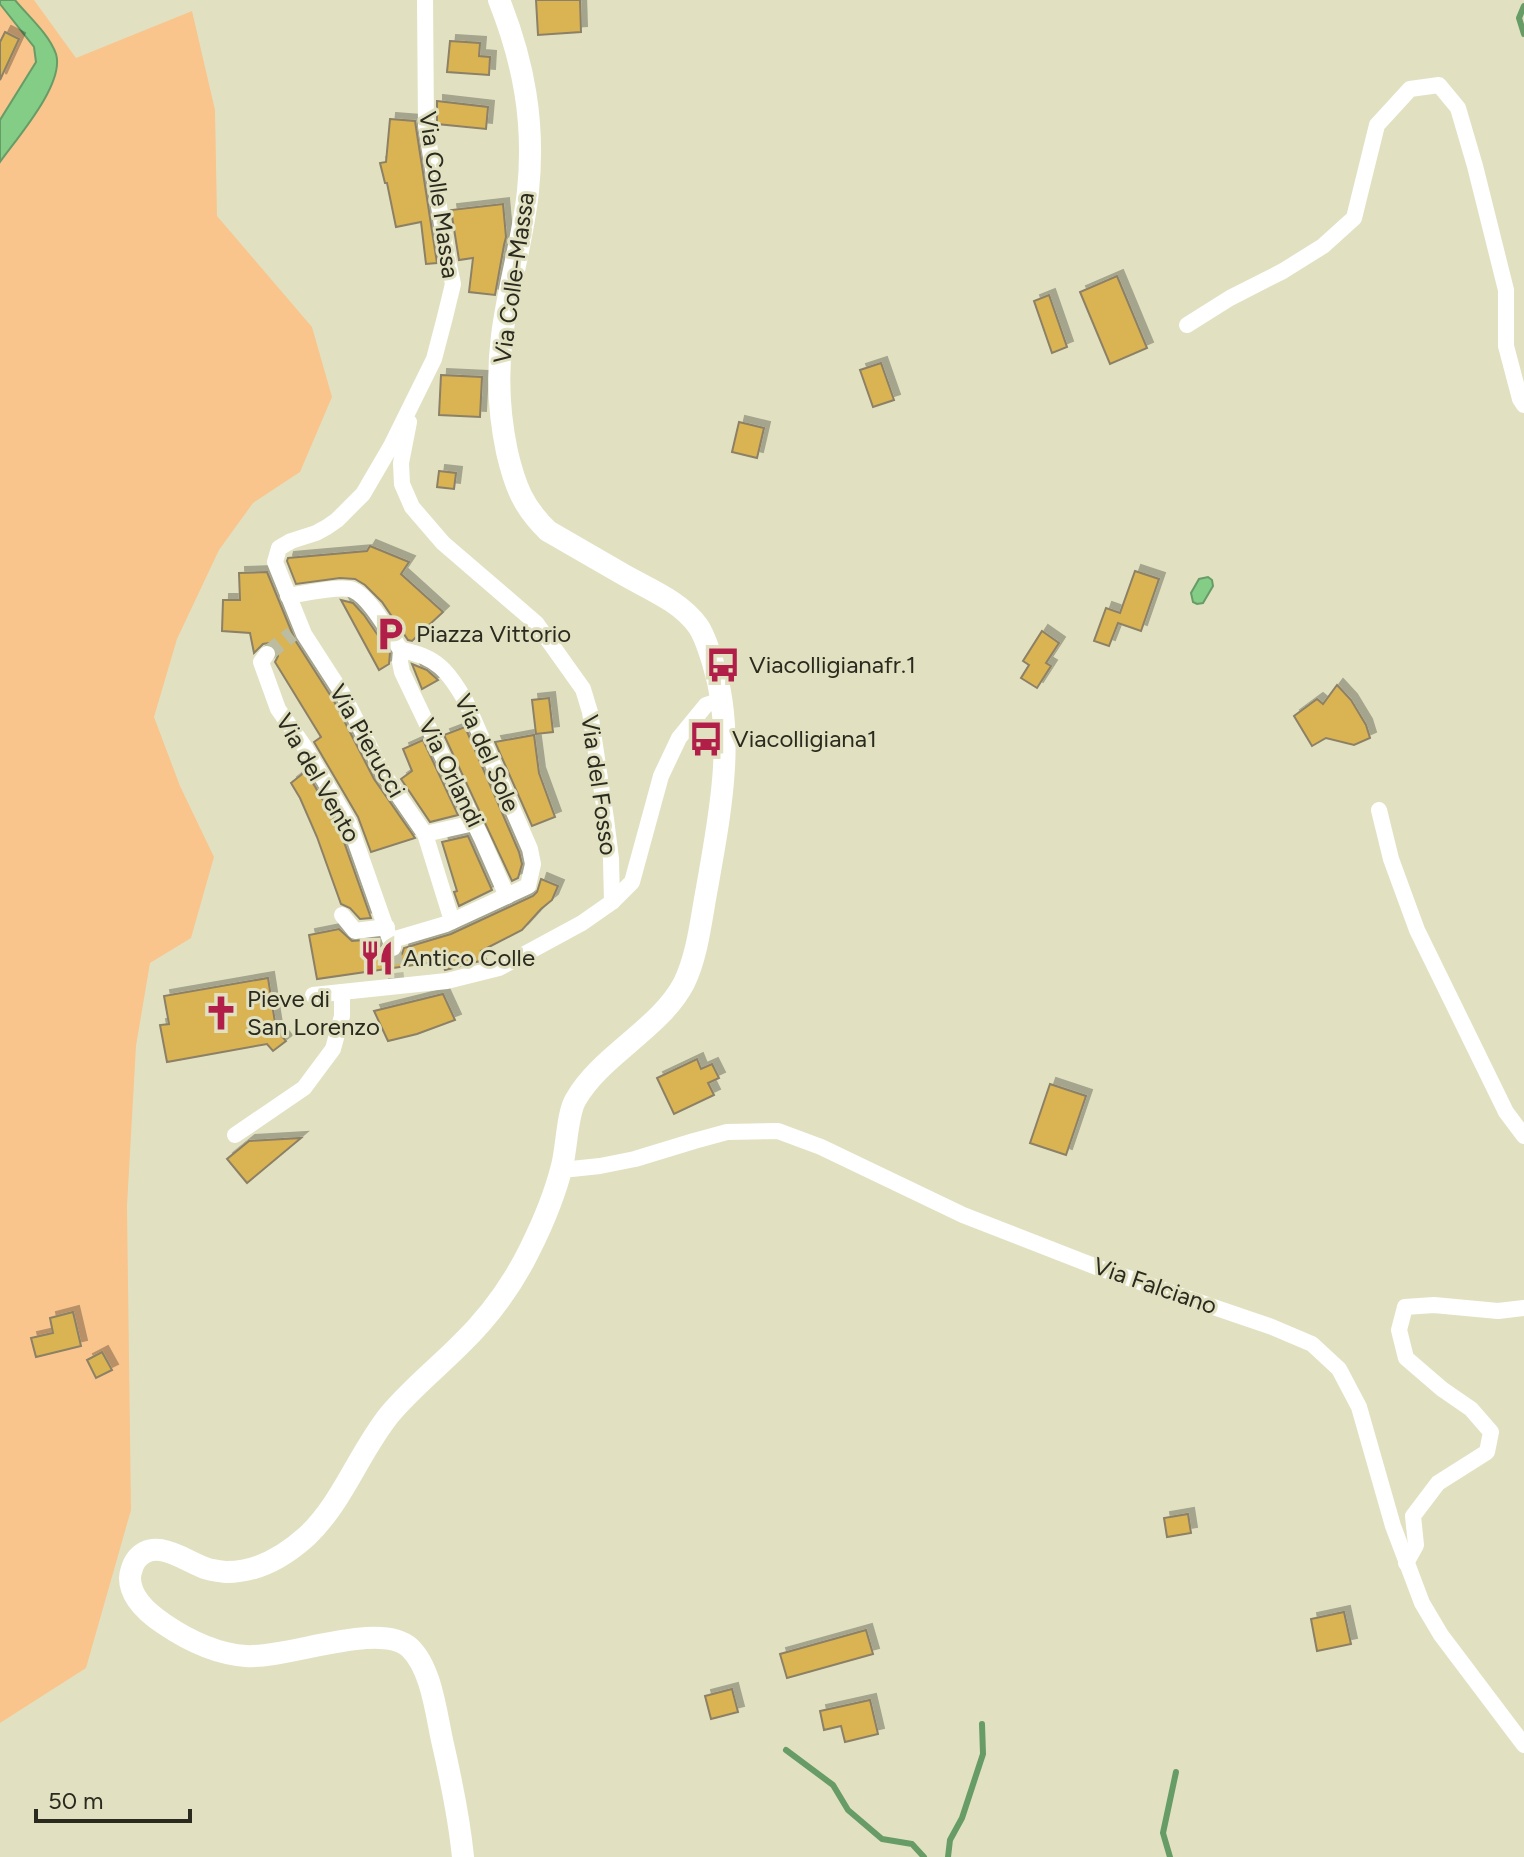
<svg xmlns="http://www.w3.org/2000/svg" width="1524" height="1857" font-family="Figtree,sans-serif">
	<defs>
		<filter id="shadow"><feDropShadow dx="6" dy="-6" stdDeviation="0" flood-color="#0004"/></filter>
	</defs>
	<rect width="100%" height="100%" fill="#e1e1c2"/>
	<path fill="#f9c58c" d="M0,0H34L76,58L192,11L215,110L217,216L312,327L332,397L300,472L253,503L219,550L177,639L154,717L180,786L214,857L191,938L150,963L136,1046L127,1206L131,1510L86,1668L0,1723Z"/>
	<g fill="#83cd86" stroke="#689c67" stroke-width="2">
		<path d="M0,0H15C28,16 49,34 56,54C65,84 17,138 0,162V120L36,62L34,47L0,4Z"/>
		<path d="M1208,577L1212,580L1213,586L1203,603L1197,604L1193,602L1191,593L1199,579Z"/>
	</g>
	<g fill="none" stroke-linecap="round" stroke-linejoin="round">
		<g stroke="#689c67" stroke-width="6">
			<path d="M1524,6L1519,18L1524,34"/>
			<path d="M786,1750L833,1785L848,1810L882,1839L912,1844L924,1857"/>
			<path d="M948,1857L950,1840L962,1818L983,1754L982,1724"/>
			<path d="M1170,1857L1163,1833L1176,1772"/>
		</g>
	</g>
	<g fill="#dab352" stroke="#8c8166" stroke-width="2" filter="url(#shadow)">
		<path d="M536,0H580L581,32L538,35Z"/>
		<path d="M5,32L19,39L0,80V42Z"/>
		<path d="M450,41L480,43L479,56L490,57L489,75L447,72Z"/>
		<path d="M437,101L488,107L486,129L437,124Z"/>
		<path d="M390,119L415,121L437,263L426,264L421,222L396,227L387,183H385L380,163L386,162Z"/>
		<path d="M503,204L506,237L504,245L495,295L469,292L473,258L459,260L451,210Z"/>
		<path d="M1117,276L1147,348L1110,364L1080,292Z"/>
		<path d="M1049,295L1067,347L1052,353L1034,301Z"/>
		<path d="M881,363L894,400L873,407L860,370Z"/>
		<path d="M441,375L482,377L480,417L439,415Z"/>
		<path d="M739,422L764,428L757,458L732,452Z"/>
		<path d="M439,471L456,473L454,489L437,487Z"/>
		<path d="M370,546L409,562L401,574L443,612L412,641L408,640L382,602L365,585L355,579L340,578L296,584L287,561L288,558L367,551Z"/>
		<path d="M1135,571L1159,579L1141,631L1118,623L1109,646L1094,641L1106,608L1120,613Z"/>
		<path d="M267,572L295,640L334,701L374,779L415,838L371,852L358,817L314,742L321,737L275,662L278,656L277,649L269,643L263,644L254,653L250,633L222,631L223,600H240L239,573Z"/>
		<path d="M341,600L353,603L364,615L390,653L389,664L379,670Z"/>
		<path d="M1042,631L1059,643L1046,663L1051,666L1037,688L1021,678L1029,665L1023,661Z"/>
		<path d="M412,664L427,670L438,680L422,689Z"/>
		<path d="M1337,685L1351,700L1366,725L1370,738L1354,745L1326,738L1312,746L1294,716L1317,699L1323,704Z"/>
		<path d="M549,698L553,732L536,734L532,700Z"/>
		<path d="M465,727L519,852L522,864L518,878L512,881L444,735Z"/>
		<path d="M534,735L539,773L555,817L532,826L495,742Z"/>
		<path d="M423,740L458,815L430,822L401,779L412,771L403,749Z"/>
		<path d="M306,771L339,828L371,918L360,919L350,908L341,904L317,837L300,798L291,783Z"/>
		<path d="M468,836L492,890L459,906L454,892L457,891L442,842Z"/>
		<path d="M541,879L558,886L552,900L541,909L522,930L481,951L486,959L480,961L445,970L441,961L317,979L309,935L339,929L352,941L378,939L385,956L390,959H396L402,954L404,948L451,934L533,896L537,892Z"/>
		<path d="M268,978L276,1029L286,1041L273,1051L267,1044L167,1062L160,1025L169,1024L164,996Z"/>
		<path d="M443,994L455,1020L417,1034L388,1041L374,1011Z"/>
		<path d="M697,1059L701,1069L712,1064L719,1078L708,1083L714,1095L674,1114L657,1078Z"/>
		<path d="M1050,1084L1086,1096L1066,1155L1030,1143Z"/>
		<path d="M301,1138L247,1183L227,1159L249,1141Z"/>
		<path d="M73,1312L81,1346L36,1357L31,1338L53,1333L50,1318Z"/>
		<path d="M102,1352L112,1370L96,1378L87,1360Z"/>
		<path d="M1188,1514L1191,1533L1167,1537L1164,1518Z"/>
		<path d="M1344,1612L1351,1644L1317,1651L1311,1619Z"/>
		<path d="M866,1630L873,1654L787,1678L780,1654Z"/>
		<path d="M732,1689L738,1712L711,1719L705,1696Z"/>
		<path d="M870,1700L878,1734L845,1742L841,1726L824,1730L820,1711Z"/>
	</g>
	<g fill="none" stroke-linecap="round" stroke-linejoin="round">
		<g stroke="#bcbca1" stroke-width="16" stroke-dasharray="16 8" stroke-linecap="butt">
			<path d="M267,654L292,634"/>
			<path d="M393,949L397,987"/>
		</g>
		<g stroke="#fff" stroke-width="16">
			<path d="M425,0L426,126L447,256L453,284L445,317L434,359L391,446L363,494L337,520L327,527L316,533L291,541L279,548L275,562L304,634L344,696L383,773L425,834L452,921"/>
			<path d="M1187,325L1230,298L1283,271L1323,246L1354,218L1377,125L1410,89L1439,85L1458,108L1475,166L1506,290V346L1520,399L1524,405"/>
			<path d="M409,422L401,463L402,484L412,507L443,543L536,623L583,689L590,712L606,819L611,859L612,902"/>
			<path d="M288,596C303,594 340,585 353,590C370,597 390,635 401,650"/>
			<path d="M401,650L400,662L402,672L482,839L507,896"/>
			<path d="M267,654L261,662L278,709L304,746L349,823L393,948"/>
			<path d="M1379,810L1391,859L1417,930L1506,1112L1524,1136"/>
			<path d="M425,834L474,823"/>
			<path d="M342,915L355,931L387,927"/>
			<path d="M392,940L446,924L528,886L533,864L530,849L466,702C449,672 437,656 401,650"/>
			<path d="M313,995L447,981L499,968L582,923L612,902L632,882L661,776L679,738L706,705L721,700"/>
			<path d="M235,1135L304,1088L333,1049L342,1016V992"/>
			<path d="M562,1170L600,1166L635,1159L694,1141L727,1132L778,1131L821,1147L963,1215L1099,1268L1272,1327L1312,1344L1339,1369L1359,1407L1393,1526L1422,1603L1441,1635L1524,1745"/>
			<path d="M1406,1563L1416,1545L1413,1516L1438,1483L1487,1452L1491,1432L1471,1409L1442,1389L1406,1358L1399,1330L1405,1307L1434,1305L1498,1311L1524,1308"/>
		</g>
		<path stroke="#fff" stroke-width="22" d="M463,1857C459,1817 451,1779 442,1740C436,1712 431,1668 410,1648C380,1620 287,1659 246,1656C216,1654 189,1641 164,1624C149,1614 130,1598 130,1578C130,1573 133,1564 136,1560C155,1535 187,1563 208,1569C210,1570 225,1572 227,1572C257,1572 285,1556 307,1536C343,1502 359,1452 390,1414C411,1389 437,1368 460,1345C488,1318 513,1284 530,1249C543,1223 555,1194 562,1166C567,1147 567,1113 576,1099C600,1056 661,1028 684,983C698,954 701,919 707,888C720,814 736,736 713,663C709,650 705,636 698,626C681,602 651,590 626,576C600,561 574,546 548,531C523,507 515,486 507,452C499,414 497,375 502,336C508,287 523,240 528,191C535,123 524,63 499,0"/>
	</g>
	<defs>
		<g id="parking-bare" transform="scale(2.76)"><path d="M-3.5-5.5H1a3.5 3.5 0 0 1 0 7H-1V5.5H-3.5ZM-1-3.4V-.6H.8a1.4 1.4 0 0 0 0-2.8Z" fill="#b11f49" stroke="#e1e1c2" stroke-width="2.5" paint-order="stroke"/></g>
		<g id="bus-bare" transform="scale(2.76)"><path d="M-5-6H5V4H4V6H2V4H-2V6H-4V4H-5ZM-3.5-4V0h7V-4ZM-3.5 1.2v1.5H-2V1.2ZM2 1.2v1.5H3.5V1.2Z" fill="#b11f49" stroke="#e1e1c2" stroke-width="2.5" paint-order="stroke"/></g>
		<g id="restaurant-bare" transform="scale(2.76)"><path d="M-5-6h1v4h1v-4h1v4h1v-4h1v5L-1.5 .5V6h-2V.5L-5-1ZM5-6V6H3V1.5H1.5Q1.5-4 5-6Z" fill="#b11f49" stroke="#e1e1c2" stroke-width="2.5" paint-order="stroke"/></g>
		<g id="church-bare" transform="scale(2.76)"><path d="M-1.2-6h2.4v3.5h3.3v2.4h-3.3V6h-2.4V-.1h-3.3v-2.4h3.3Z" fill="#b11f49" stroke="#e1e1c2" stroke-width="2.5" paint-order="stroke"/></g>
	</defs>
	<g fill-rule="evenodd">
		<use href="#parking-bare" x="390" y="634"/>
		<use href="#bus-bare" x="723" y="665"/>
		<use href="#bus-bare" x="706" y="739"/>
		<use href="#restaurant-bare" x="377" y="958"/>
		<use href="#church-bare" x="221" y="1013"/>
	</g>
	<g text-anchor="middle" stroke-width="6" stroke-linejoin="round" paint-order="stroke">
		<g font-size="24" fill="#2a2a1e" stroke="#e1e1c2">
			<text transform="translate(439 195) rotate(82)" y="8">Via Colle Massa</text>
			<text transform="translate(514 278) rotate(-82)" y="8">Via Colle-Massa</text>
			<text transform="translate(367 741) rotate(60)" y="8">Via Pierucci</text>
			<text transform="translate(487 753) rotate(66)" y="8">Via del Sole</text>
			<text transform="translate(451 773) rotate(64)" y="8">Via Orlandi</text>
			<text transform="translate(318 778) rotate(60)" y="8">Via del Vento</text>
			<text transform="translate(599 785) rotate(82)" y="8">Via del Fosso</text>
			<text transform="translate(1155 1286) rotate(19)" y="8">Via Falciano</text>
		</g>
		<g font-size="24" fill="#2a2a1e" stroke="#e1e1c2" text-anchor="start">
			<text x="416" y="642">Piazza Vittorio</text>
			<text x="749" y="673">Viacolligianafr.1</text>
			<text x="732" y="747">Viacolligiana1</text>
			<text x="403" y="966">Antico Colle</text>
			<text x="247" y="1007">Pieve di<tspan x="247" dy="28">San Lorenzo</tspan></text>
		</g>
	</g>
	<path d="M36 1809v12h154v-12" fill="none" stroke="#2a2a1e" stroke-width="4"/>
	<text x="48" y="1809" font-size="24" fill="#2a2a1e" stroke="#e1e1c2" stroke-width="6" paint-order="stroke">50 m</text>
</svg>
